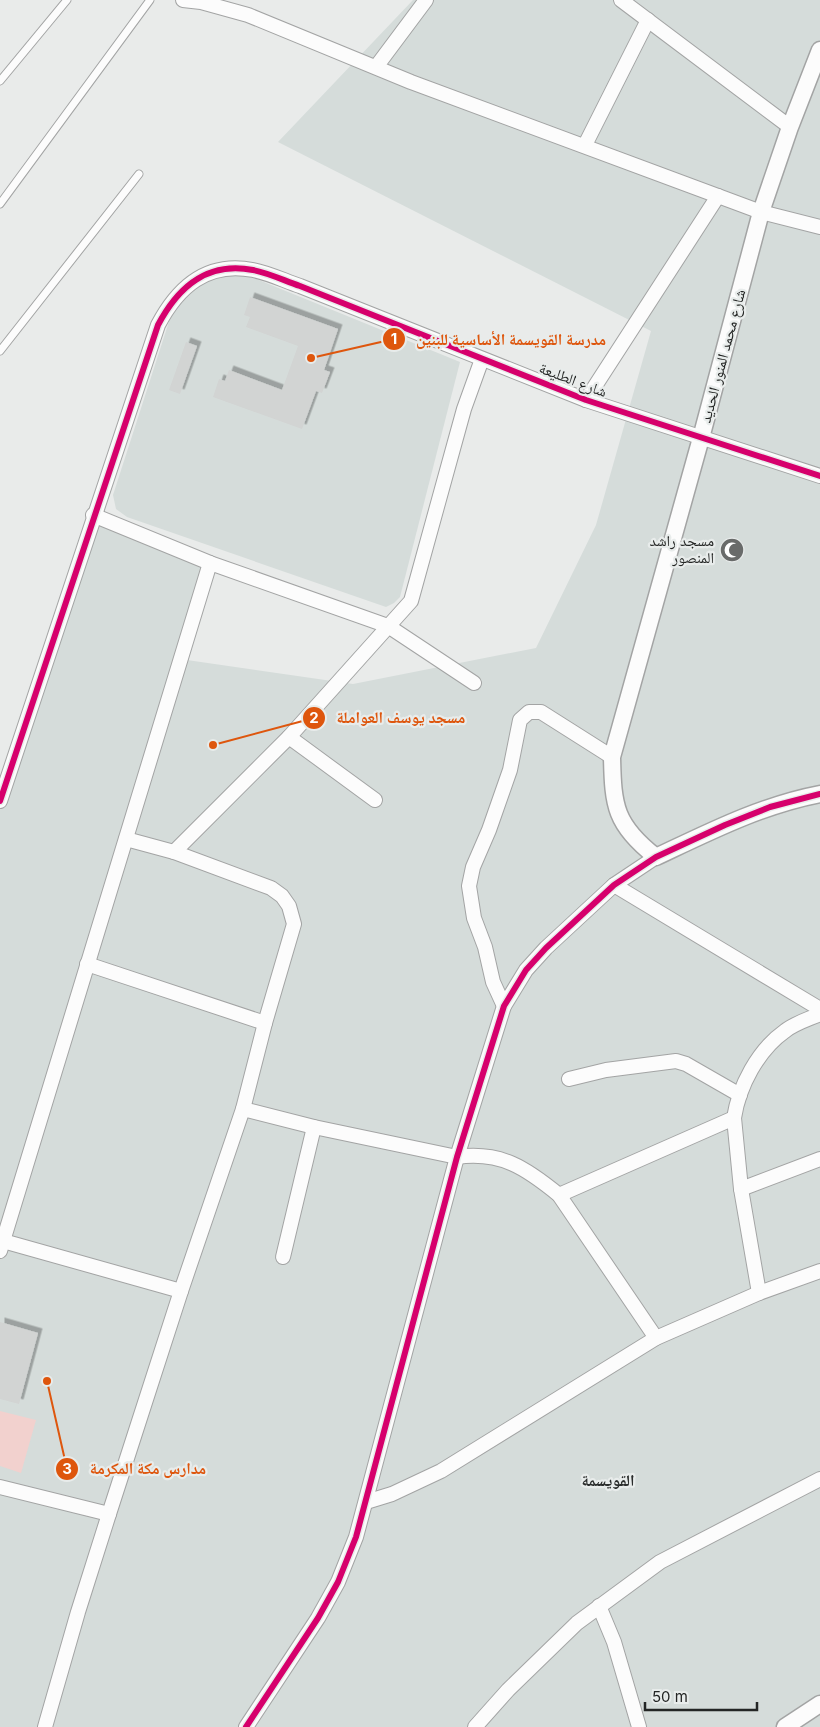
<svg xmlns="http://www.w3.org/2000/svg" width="820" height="1727" font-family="Inter,'Noto Naskh Arabic',sans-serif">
	<defs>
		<filter id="shadow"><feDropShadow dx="4.5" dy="-4.5" stdDeviation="0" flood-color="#0004"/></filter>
	</defs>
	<rect width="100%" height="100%" fill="#e9ebea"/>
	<g fill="#d5dcda">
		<path d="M413,0H820V1727H0V787L88,516L206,560L180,659L353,684L536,648L596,525L651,331L278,142Z"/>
		<path d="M228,276H249L460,362L400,597L394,603L386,607L127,517L116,509L113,495L174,306L189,291L208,280Z"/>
	</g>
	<path fill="#f2d1ce" d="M0,1411L36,1420L21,1473L0,1466Z"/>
	<g fill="#d2d4d3" filter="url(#shadow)">
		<path d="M250,297L338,329L324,370L330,372L322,393L316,391L302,429L213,397L219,379L225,381L229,370L282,390L298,346L246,327L250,317L244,315Z"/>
		<path d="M186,342L197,346L180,394L169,390Z"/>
		<path d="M0,1322L38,1333L19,1404L0,1399Z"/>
	</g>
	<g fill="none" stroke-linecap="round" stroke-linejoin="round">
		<g stroke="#a3a4a4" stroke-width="9">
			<g id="service">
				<path d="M0,81L67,0"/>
				<path d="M0,204L150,0"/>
				<path d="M0,351L139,174"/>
			</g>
		</g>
		<g stroke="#a3a4a4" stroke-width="16">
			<g id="minor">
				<path d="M183,0L201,2L248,15L411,82L718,196L761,212L820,227"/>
				<path d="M621,0L790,127"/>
				<path d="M376,67L426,0"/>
				<path d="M585,145L648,20"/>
				<path d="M586,400L718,196"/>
				<path d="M93,515L210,563L388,626L474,683"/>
				<path d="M289,737L375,800"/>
				<path d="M0,801L158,325C178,287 207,261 253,270C269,273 285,281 300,286L586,400L820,476"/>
				<path d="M174,852L289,737L411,601L464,409L482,359"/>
				<path d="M614,885L820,1009"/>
				<path d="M87,964L265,1023"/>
				<path d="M504,1006L493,982L485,947L474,918L469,886L473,867L489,830L510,770L520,720L529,712H541L612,757"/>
				<path d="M569,1079L606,1070L676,1061L686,1064L740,1095"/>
				<path d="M243,1109L314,1127L457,1157C501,1151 526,1168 559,1195L656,1338"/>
				<path d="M741,1189L820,1159"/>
				<path d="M559,1195L734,1118"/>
				<path d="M3,1241L181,1291"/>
				<path d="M0,1251L210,563"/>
				<path d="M283,1257L314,1127"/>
				<path d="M759,1293L741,1189L734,1118C739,1086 758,1050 785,1031C795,1023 809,1019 820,1014"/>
				<path d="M0,1487L109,1514"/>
				<path d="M366,1502L392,1494L441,1471L656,1338L759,1293L820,1271"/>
				<path d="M599,1606L614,1642L639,1727"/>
				<path d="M45,1727L78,1612L109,1514L181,1291L243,1109L265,1023L294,924L289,906L282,896L271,888L174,852L126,839"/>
				<path d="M246,1727L318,1618L338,1582L356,1537L457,1157L504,1006L526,970L546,948L614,885L656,857"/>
				<path d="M475,1727L508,1690L577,1623L660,1562L820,1479"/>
			</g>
		</g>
		<g stroke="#a3a4a4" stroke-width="19">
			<g id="tertiary">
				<path d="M820,50L790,127L761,212L701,438L612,757C613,806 615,825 656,857C709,832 762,805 820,794"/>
				<path d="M785,1727L820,1704"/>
			</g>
		</g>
		<use href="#service" stroke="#fcfcfc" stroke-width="7"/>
		<use href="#minor" stroke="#fcfcfc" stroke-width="14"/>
		<use href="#tertiary" stroke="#fcfcfc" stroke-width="16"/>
		<g stroke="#e8eceb" stroke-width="9">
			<g id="cycleway">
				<path d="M0,801L158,325C178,287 207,261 253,270C269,273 285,281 300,286L586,400L820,476"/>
				<path d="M246,1727L318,1618L338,1582L356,1537L457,1157L504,1006L526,970L546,948L614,885L656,857L725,825L770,807L820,794"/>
			</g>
		</g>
		<use href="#cycleway" stroke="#d6006c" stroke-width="6"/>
	</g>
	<defs>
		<g id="mosque-disc" transform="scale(1.25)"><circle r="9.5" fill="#696b6a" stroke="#e8eceb"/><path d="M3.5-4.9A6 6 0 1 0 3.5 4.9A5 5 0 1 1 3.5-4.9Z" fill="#fff"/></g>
	</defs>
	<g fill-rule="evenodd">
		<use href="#mosque-disc" x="732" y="550"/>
	</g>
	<g text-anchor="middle" stroke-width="4.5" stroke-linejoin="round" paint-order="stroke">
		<g font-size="15" fill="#242625" stroke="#e8eceb">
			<text transform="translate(723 356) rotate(-75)" y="5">شارع محمد المنور الحديد</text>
			<text transform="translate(573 380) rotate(21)" y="5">شارع الطليعة</text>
		</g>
		<g font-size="15" fill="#242625" stroke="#e8eceb" text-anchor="end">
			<text x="714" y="546">مسجد راشد<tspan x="714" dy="17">المنصور</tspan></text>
		</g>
		<g font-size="16" font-weight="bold" fill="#2a2d2c" stroke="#e8eceb">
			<text x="608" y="1486">القويسمة</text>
		</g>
	</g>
	<path fill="none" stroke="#de560d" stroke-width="2" d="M311 358L394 339M213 745L314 718M47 1381L67 1469"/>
	<g fill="#de560d" stroke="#e8eceb" stroke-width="2">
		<circle cx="311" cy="358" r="5"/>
		<circle cx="213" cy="745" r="5"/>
		<circle cx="47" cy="1381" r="5"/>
		<circle cx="394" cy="339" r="12"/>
		<circle cx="314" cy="718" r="12"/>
		<circle cx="67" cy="1469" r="12"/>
	</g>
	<g font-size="15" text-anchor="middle" font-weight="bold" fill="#fff">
		<text x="394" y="344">1</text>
		<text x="314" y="723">2</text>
		<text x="67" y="1474">3</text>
	</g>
	<g font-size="16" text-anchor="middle" font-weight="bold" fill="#de560d" stroke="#e8eceb" stroke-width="4.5" stroke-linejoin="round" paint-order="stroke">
		<text x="511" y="345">مدرسة القويسمة الأساسية للبنين</text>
		<text x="401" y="723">مسجد يوسف العواملة</text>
		<text x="148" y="1474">مدارس مكة المكرمة</text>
	</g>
	<path d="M645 1702v8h112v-8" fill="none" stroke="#242625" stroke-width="2.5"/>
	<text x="652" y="1702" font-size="15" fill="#242625" stroke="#e8eceb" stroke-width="4" paint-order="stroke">50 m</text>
</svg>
